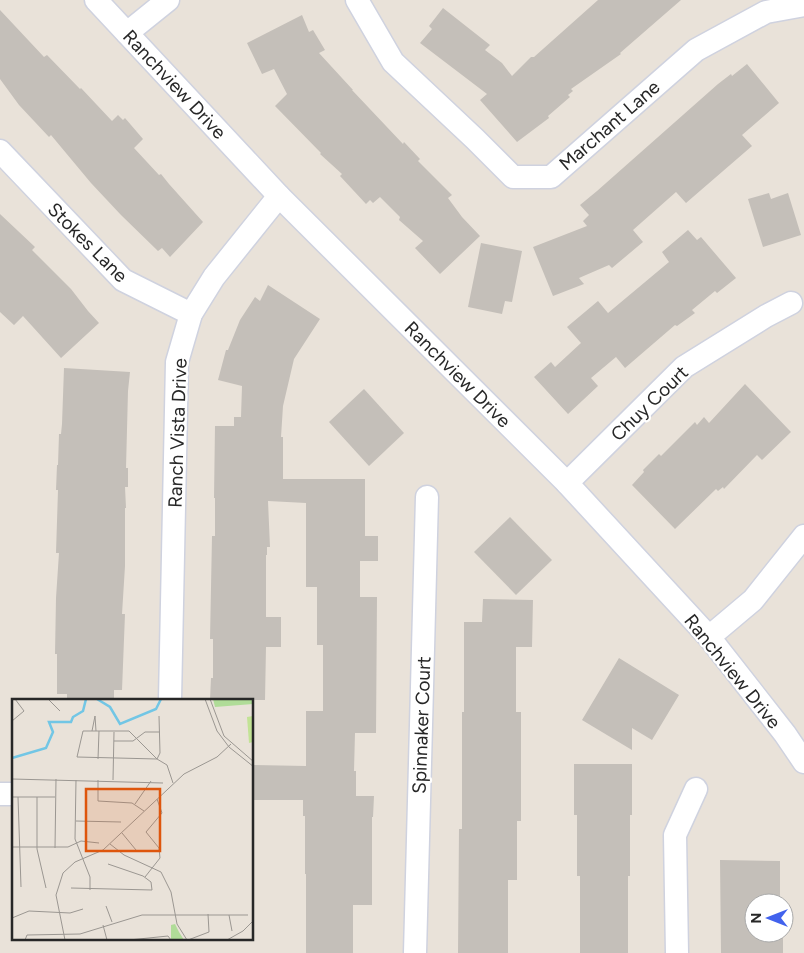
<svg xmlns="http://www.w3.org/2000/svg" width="804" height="953" font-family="Figtree,sans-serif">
	<rect width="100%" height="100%" fill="#e9e2d9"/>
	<g fill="#c4bfb9">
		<path d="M598,0H681L620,53L621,54L571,89L573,91L568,95L570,97L548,116L549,118L517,142L480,100L487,94L420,43L432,29L429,26L443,8L490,45L485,50L502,63L512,76L531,57H534Z"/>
		<path d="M0,10L44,57L47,55L80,89L81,88L112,121L118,115L123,120L125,118L143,139L134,148L159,175L161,174L169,184L203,222L170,257L162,248L158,251L121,215L91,183L51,135L49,137L19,105L0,79Z"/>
		<path d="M302,15L309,32L313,30L325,50L319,53L353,90H352L403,144L404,142L420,159L418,161L452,195L448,198L462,217L480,236L440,274L415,248L423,241L399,220L400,217L380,197L373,203L370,200L366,204L340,176L342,174L320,154L321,153L275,106L287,94L274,69L262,74L247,43Z"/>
		<path d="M747,64L779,103L742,135L752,146L686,203L676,192L633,230L643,242L612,268L609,265L579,278L584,284L553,296L533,247L587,226L583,221L589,215L580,205L597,191L718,84L731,74L732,76Z"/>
		<path d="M769,193L771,199L788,193L801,235L763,247L748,199Z"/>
		<path d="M0,214L35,247L32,250L71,289L88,311L99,323L61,358L23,316L14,325L0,312Z"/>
		<path d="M688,230L697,240L701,237L736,278L717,293L715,291L692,310L695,313L677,326L675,325L625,368L616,357L591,378L598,386L568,414L534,377L551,362L555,367L581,343L567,327L598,301L608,313L669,262L662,252Z"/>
		<path d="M481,243L522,251L512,302L505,301L502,314L468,307Z"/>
		<path d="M268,285L320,319L294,359L283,406L281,437H283V479H365V536H378V561H360V597H377L376,733H355L354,771H356V796H374L373,817H372V905H353V953H306V874H305V816H303V800H252V765L306,766V711H323V645H317V587H306V503L268,501L270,547H267V555H266V617H281V647H266L265,700H210L211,678H213V639H210L212,536H215V498H214L215,426H234V417H241L242,386L218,380L226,350H228L240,320L255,297L260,301Z"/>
		<path d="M64,368L130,372L128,391L126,468H128V487H125L126,508H125V566L122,614H125L122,690H114V700H67V694H57V654H55L56,598L59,553H56L58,490H56L57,465H58L59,434H61L62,424Z"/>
		<path d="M745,384L791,432L762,460L757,455L724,489L723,487L718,491L716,489L675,529L632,485L644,472L643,470L659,454L661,456L695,422L697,425L704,417L709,423Z"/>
		<path d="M364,389L404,433L369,466L329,422Z"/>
		<path d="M510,517L552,560L516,595L474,552Z"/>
		<path d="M483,599L533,600L532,647H516V712H521V821H517V880H508V953H458L459,829H462V712H464V622H482Z"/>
		<path d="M619,658L679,695L652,740L632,728V750L582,720Z"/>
		<path d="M574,764H632V815H630V876H628V953H580V876H577V815H574Z"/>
		<path d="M720,860L780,861V903H754V933H783V953H721Z"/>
	</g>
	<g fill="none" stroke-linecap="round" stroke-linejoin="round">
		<g stroke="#cfd2df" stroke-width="25">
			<g id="minor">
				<path d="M96,0L279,196L567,483L709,637L785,734L804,762"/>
				<path d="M357,0L393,62L475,139L513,177H551L696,50L766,12L804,5"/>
				<path d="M127,33L168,0"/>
				<path d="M0,151L123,280L191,314"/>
				<path d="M567,483L684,367L766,316L791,303"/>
				<path d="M709,637L753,600L804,536"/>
				<path d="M170,700L177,362L191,314L214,277L279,196"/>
				<path d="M0,794H14"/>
				<path d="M415,953L427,497"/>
				<path d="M677,953L675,835L696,789"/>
			</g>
		</g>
		<use href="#minor" stroke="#fff" stroke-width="22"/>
	</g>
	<g text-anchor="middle" stroke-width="4.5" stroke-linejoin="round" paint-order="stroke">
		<g font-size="19" fill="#272727" stroke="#fff">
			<text transform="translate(175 84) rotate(47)" y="7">Ranchview Drive</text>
			<text transform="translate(609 125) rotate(-41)" y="7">Marchant Lane</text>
			<text transform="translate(88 242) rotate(45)" y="7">Stokes Lane</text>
			<text transform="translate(458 374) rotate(45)" y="7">Ranchview Drive</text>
			<text transform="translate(649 403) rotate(-44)" y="7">Chuy Court</text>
			<text transform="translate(177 433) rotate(-88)" y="7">Ranch Vista Drive</text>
			<text transform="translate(733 671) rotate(51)" y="7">Ranchview Drive</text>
			<text transform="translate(421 725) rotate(-88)" y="7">Spinnaker Court</text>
		</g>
	</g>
	<g transform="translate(12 699)">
		<rect width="241" height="241" fill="#e9e2d9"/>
		<path d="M201,0H241V5L203,8ZM163,225L167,233L172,241H159V226Z" fill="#b0dc98"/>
		<path d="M241,17V43L237,44L235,18Z" fill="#c2e395"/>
		<path fill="none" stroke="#72c6e5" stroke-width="2.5" d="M85,0L98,8L108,25L144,10L149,0M0,59L34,49L41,33L37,23H59L61,18L71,12L74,0"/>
		<path fill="none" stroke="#9b9792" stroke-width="1" d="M36,0L48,12M193,0L205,32L217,48L242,68M198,0L212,37L242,63M147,17L148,54L145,60L65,58L71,32H117L145,60L155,66L161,84M0,22L12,12L3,0M80,32L83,17L84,32M102,42H121L133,33H148M86,60L87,32M0,80L151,84M64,81L63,140L78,178V191M86,81V102L120,104L132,112M101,81L102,33M0,98H43M6,98L9,188M25,98V150L34,189M123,105L139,82M64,122L109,123M110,134L124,151M98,145L112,156L149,173L159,193L165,225L175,241M0,148H56L69,142L87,144M43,149L44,80M133,178L148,159L147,149L134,133L150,114L145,100M59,189L140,191L139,183L131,177L96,165M94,207L100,223M217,216L220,232M0,219L17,212L58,214L71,210M91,226L95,241M13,241L15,236L68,235L130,216H236M53,241L44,196L51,174L63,163L91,151L172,75L205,58L219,45M117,241L156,237L159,241M176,241L197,233L196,215M215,241L231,232L242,221"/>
		<path fill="#de560d" fill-opacity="0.15" stroke="#de560d" stroke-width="2.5" d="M74,90H148V152H74Z"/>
		<rect width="241" height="241" fill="none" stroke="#272727" stroke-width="2.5"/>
	</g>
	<g transform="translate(769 918) rotate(270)"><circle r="24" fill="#ffffff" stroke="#a9a9a9"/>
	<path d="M0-4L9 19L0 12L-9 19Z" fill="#4262ed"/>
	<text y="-8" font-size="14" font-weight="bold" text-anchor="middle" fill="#272727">N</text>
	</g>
</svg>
